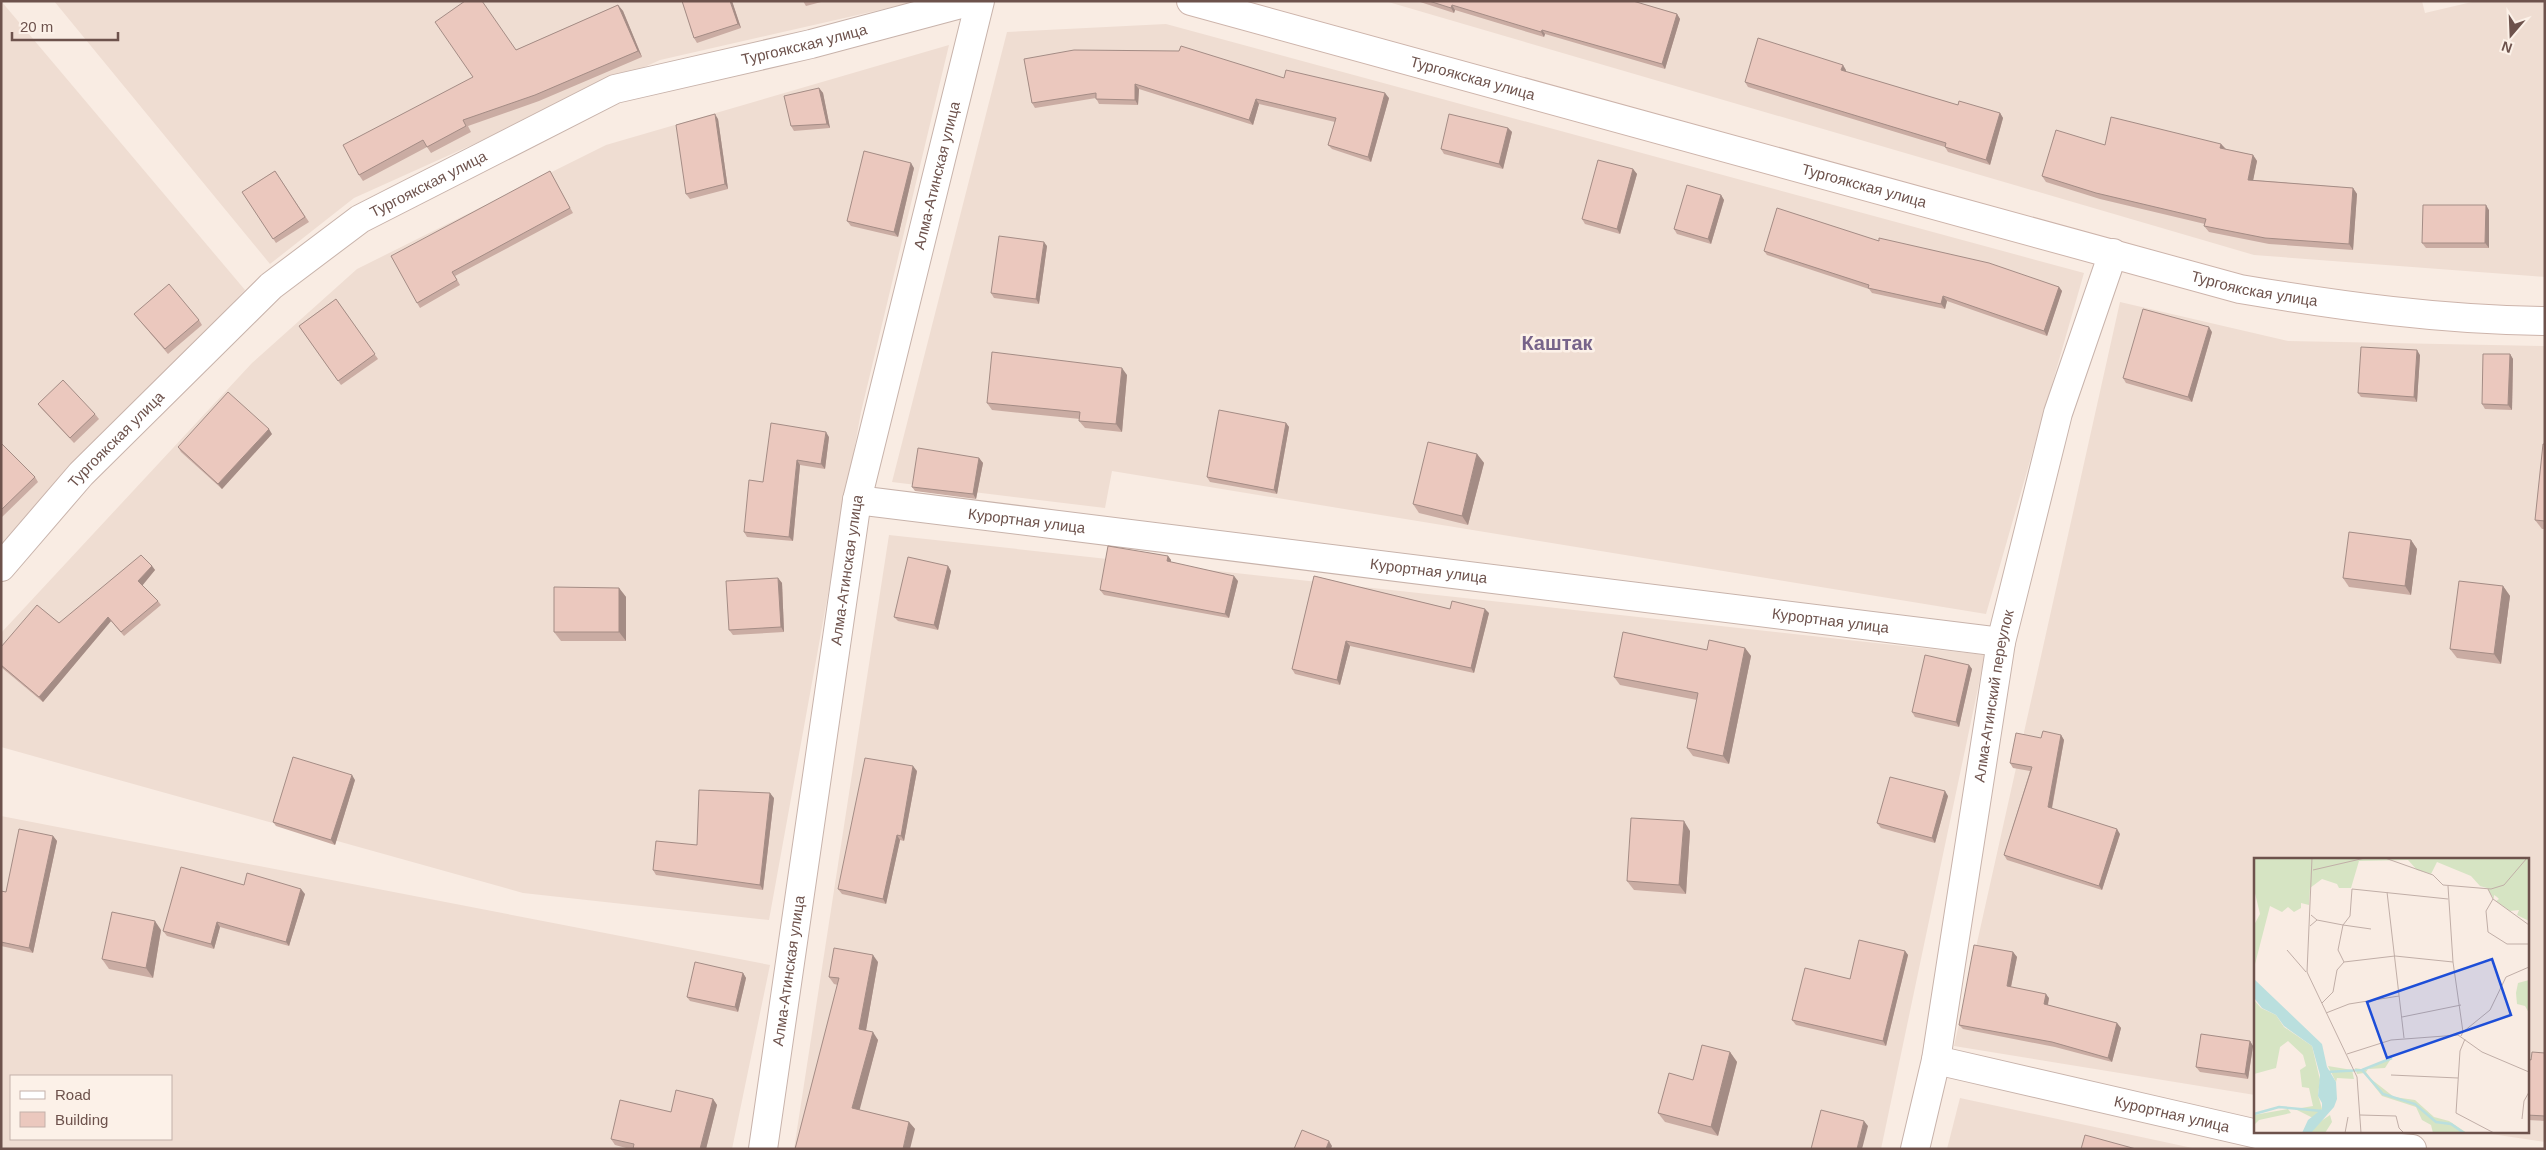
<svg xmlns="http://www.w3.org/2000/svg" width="2546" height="1150" font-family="Arial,sans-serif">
	<rect width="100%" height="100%" fill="#f9ece3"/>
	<g fill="#efddd2" fill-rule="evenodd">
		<path d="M1,1L245,290L1,548Z"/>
		<path d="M54,1H919L660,60L354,198L270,264Z"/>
		<path d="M1385,1H2422L2425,13L2476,1H2545V277L2254,255Z"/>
		<path d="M1166,24L2084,273L1986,614L1112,471L1105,508L892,482L1007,32Z"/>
		<path d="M949,45L861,412L769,920L523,893L1,747V633L252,363L357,269L606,145Z"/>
		<path d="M2120,302L2288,341L2545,346V1142L2471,1131H2527V859H2255V1095L1954,1046Z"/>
		<path d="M889,535L1985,655L1881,1149H794Z"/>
		<path d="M1,816L770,965L732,1149H1ZM11,1076H171V1139H11Z"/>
		<path d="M1960,1098L2197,1149H1947Z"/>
	</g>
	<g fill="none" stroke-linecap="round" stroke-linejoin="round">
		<g stroke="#c8b3ab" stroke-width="30">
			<g id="street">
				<path id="s1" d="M857,500L2001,642"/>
				<path id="s2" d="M1,567L81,474L271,286L360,219L615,89L811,44L972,1"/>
				<path id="s3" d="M1936,1060L2266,1136L2412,1149"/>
				<path id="s4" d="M763,1149L857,500L980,1"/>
				<path id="s5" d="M1915,1149L1936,1060L2001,642L2058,413L2113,253"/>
			</g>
		</g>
		<g stroke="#cdb4ab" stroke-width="30">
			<g id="secondary">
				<path id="s6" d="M1191,1L2240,289C2341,306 2442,320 2545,321"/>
			</g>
		</g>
		<use href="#street" stroke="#fff" stroke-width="28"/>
		<use href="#secondary" stroke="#fff" stroke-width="28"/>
	</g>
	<g fill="#caaca3">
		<path d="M682,1H732L741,28L697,43L694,38Z"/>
		<path d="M803,1H825L806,6Z"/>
		<path d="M1417,1H1633L1677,14L1680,19L1665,69L1545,34L1544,37L1455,10L1454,13Z"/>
		<path d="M618,5L623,11L642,57L539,101L468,126L471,132L431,153L427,147L363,181L359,175L473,77L516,50Z"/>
		<path d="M1024,59L1284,78L1389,98L1371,162L1332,149L1328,145L1335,122L1259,104L1253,125L1139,89L1138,105L1099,104L1096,98L1035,108L1032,103Z"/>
		<path d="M1846,70V72L1958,105L2000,113L2003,118L1990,165L1948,152L1945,147L1748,87L1745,82Z"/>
		<path d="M819,88L823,93L830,128L794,131L791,126Z"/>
		<path d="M718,119L728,189L690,199L686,194Z"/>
		<path d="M1508,128L1512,132L1503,169L1444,154L1441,149Z"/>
		<path d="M2221,144L2225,149L2253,155L2257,161L2253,180L2353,188L2357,194L2353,250L2269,244L2209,232L2204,226L2205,224L2100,199L2046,182L2042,176L2105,145Z"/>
		<path d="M914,168L898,237L851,226L847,221Z"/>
		<path d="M1633,169L1637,174L1620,234L1585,224L1582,219Z"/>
		<path d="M275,171L309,222L276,243L242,192Z"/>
		<path d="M550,171L573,213L455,276L460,285L420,308L417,303Z"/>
		<path d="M1721,195L1724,200L1711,244L1677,234L1674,229Z"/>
		<path d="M2489,210V248H2426L2422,243Z"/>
		<path d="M1879,241L2059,287L2062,291L2047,336L1947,301L1945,309L1872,293L1869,289L1767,255L1764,251Z"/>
		<path d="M1047,246L1039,304L994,298L991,293Z"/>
		<path d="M336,299L378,359L341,385L299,326Z"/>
		<path d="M134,314L199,320L202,325L168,354Z"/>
		<path d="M2212,332L2192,402L2126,383L2123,378Z"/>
		<path d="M2510,354L2513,359L2512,410L2485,409L2482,404Z"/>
		<path d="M2420,355L2417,402L2361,397L2358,393Z"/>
		<path d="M1127,375L1122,432L1085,428L1079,421L1080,419L992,410L987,403Z"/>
		<path d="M38,404L95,414L99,419L74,443L41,408Z"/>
		<path d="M1286,423L1289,427L1277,494L1210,482L1207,477Z"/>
		<path d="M272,434L222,489L181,452L178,447Z"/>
		<path d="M829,437L825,469L800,465L793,541L747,537L744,532L763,482Z"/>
		<path d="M1,443L35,477L38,482L1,518Z"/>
		<path d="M2545,444V529H2542L2535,520Z"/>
		<path d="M1477,454L1484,463L1468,525L1419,513L1413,504Z"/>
		<path d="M979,458L983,463L976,499L915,491L912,487Z"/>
		<path d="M2411,540L2417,549L2411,595L2349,587L2343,578Z"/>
		<path d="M1168,556L1171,560V562L1238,581L1229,618L1104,595L1100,590Z"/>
		<path d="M152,566L155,570L142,585L158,601L161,605L124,636L111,621L43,702L1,667V647L59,623Z"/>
		<path d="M948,566L951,571L938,630L898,621L894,617Z"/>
		<path d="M1314,576L1450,609L1489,613L1474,673L1350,646L1340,685L1295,674L1292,669Z"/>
		<path d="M778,578L782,583L784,632L733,635L729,630Z"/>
		<path d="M2503,586L2510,596L2501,664L2457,658L2450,649Z"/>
		<path d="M619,588L626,597V641H561L554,632Z"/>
		<path d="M1745,648L1751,656L1729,764L1693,756L1687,748L1697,700L1620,685L1614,677L1707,650Z"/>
		<path d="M1969,665L1972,669L1959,727L1915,717L1912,712Z"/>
		<path d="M2061,735L2064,740L2052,809L2120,834L2102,890L2007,860L2004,855L2030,771L2013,768L2010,763Z"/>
		<path d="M917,771L904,841L900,840L886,904L842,894L838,889Z"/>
		<path d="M355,780L335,845L276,826L273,822Z"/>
		<path d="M1948,796L1935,843L1881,828L1877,823Z"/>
		<path d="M774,798L763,890L656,875L653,870L697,845Z"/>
		<path d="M1690,831L1686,894L1634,890L1627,881Z"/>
		<path d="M53,836L57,841L33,953L1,946V891L6,892Z"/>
		<path d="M244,885L305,894L289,946L220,927L214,949L167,936L163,931Z"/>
		<path d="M161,930L153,978L109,969L102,959Z"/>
		<path d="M1905,951L1908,955L1886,1046L1796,1025L1792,1020L1850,979Z"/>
		<path d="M2013,952L2017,957L2011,987L2049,998L2048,1005L2117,1023L2121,1028L2112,1062L2055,1047L1963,1029L1959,1025Z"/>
		<path d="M878,962L866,1030L878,1040L859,1110L909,1122L915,1129L795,1149L838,985L834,984L829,977Z"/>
		<path d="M743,973L746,978L738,1012L690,1001L687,997Z"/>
		<path d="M2250,1041L2253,1046L2248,1079L2200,1072L2196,1067Z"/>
		<path d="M1730,1052L1737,1062L1718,1136L1665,1122L1658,1113L1693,1080Z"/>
		<path d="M2545,1053V1121L2528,1120L2527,1118V1059L2531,1060Z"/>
		<path d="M713,1099L717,1105L706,1149H630L615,1145L611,1139L671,1112Z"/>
	</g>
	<g fill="#a48c85">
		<path d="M730,1H732L741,28L738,24Z"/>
		<path d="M618,5L623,11L642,57L638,51Z"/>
		<path d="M1452,5L1455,10L1454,13L1451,8Z"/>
		<path d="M1677,14L1680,19L1665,69L1662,64Z"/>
		<path d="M1542,30L1545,34L1544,37L1541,32Z"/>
		<path d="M1843,65L1846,70L1845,75L1841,70Z"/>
		<path d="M1135,84L1139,89L1138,105L1135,100Z"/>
		<path d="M819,88L823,93L830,128L827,124Z"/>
		<path d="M1385,93L1389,98L1371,162L1368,157Z"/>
		<path d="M1256,99L1259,104L1253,125L1249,120Z"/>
		<path d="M2000,113L2003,118L1990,165L1986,160Z"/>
		<path d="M715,114L718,119L728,189L725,184Z"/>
		<path d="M1508,128L1512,132L1503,169L1499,164Z"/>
		<path d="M2221,144L2226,149L2220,148Z"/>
		<path d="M2253,155L2257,161L2252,186L2248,180Z"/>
		<path d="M911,163L914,168L898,237L894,232Z"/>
		<path d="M1633,169L1637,174L1620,234L1617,229Z"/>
		<path d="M2353,188L2357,194L2353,250L2349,244Z"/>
		<path d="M1721,195L1724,200L1711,244L1708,239Z"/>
		<path d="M2486,205L2489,210V248L2485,243Z"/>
		<path d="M1044,242L1047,246L1039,304L1036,299Z"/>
		<path d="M2059,287L2062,291L2047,336L2044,331Z"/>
		<path d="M1943,296L1947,301L1945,309L1941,304Z"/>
		<path d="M2209,327L2212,332L2192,402L2188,397Z"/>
		<path d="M2417,350L2420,355L2417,402L2414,397Z"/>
		<path d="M2510,354L2513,359L2512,410L2508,405Z"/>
		<path d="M1122,368L1127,375L1122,432L1116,424Z"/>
		<path d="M1286,423L1289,427L1277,494L1274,490Z"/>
		<path d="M269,429L272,434L222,489L218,484Z"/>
		<path d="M826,432L829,437L825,469L821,464Z"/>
		<path d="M1477,454L1484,463L1468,525L1462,516Z"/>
		<path d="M979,458L983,463L976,499L973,494Z"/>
		<path d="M797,460L800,465L793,541L789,537Z"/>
		<path d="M2411,540L2417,549L2411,595L2405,586Z"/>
		<path d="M1168,556L1171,560L1170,566L1167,561Z"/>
		<path d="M152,566L155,570L142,586L138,581Z"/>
		<path d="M948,566L951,571L938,630L934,625Z"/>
		<path d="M1234,576L1238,581L1229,618L1225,614Z"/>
		<path d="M778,578L782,583L784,632L781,627Z"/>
		<path d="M2503,586L2510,596L2501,664L2494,654Z"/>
		<path d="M619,588L626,597V641L619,632Z"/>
		<path d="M1485,609L1489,613L1474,673L1471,668Z"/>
		<path d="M108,617L111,621L43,702L39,697Z"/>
		<path d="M1346,641L1350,646L1340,685L1337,680Z"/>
		<path d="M1745,648L1751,656L1729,764L1723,756Z"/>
		<path d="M1969,665L1972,669L1959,727L1956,722Z"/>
		<path d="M2061,735L2064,740L2051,812L2048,807Z"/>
		<path d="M913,766L917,771L904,841L901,836Z"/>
		<path d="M352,775L355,780L335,845L331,840Z"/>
		<path d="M1945,791L1948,796L1935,843L1932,838Z"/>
		<path d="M770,793L774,798L763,890L760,885Z"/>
		<path d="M1684,821L1690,831L1686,894L1679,885Z"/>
		<path d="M2117,829L2120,834L2102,890L2099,886Z"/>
		<path d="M897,835L900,840L886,904L883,899Z"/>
		<path d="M53,836L57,841L33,953L29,948Z"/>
		<path d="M301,889L305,894L289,946L286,942Z"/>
		<path d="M155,921L161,930L153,978L146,968Z"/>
		<path d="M217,922L220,927L214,949L211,944Z"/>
		<path d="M1905,951L1908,955L1886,1046L1883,1041Z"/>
		<path d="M2013,952L2017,957L2010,991L2007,986Z"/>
		<path d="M873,955L878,962L865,1036L859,1029Z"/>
		<path d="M743,973L746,978L738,1012L735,1007Z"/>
		<path d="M2046,994L2049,998L2047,1008L2044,1004Z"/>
		<path d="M2117,1023L2121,1028L2112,1062L2108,1058Z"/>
		<path d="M873,1032L878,1040L858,1116L852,1108Z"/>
		<path d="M2250,1041L2253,1046L2248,1079L2245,1074Z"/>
		<path d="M1730,1052L1737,1062L1718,1136L1711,1127Z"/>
		<path d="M713,1099L717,1105L706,1149H700Z"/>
		<path d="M1864,1121L1868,1126L1862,1149H1857Z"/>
		<path d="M909,1122L915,1129L910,1149H903Z"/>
		<path d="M1329,1141L1332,1146L1331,1149H1326Z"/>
	</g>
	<g fill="#ebc8be" stroke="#a48c85">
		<path d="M465,1H482L516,50L618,5L638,51L535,95L463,120L466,126L427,147L423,140L359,175L343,145L473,77L435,22Z"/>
		<path d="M682,1H730L738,24L694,38Z"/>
		<path d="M1429,1H1633L1677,14L1662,64L1542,30L1541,32L1452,5L1451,8Z"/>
		<path d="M1758,38L1843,65L1841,70L1958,105L1959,101L2000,113L1986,160L1945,147L1946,143L1745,82Z"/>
		<path d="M1181,46L1284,78L1286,70L1385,93L1368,157L1328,145L1336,118L1256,99L1249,120L1135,84V100L1096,99V93L1032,103L1024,59L1074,50L1179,51Z"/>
		<path d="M819,88L827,124L791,126L784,96Z"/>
		<path d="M715,114L725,184L686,194L676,125Z"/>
		<path d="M1449,114L1508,128L1499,164L1441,149Z"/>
		<path d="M2111,117L2221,144L2220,148L2253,155L2248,180L2353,188L2349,244L2265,238L2204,226L2206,219L2096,193L2042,176L2056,130L2105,145Z"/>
		<path d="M864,151L911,163L894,232L847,221Z"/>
		<path d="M1598,160L1633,169L1617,229L1582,219Z"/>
		<path d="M275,171L305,217L273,239L242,192Z"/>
		<path d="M550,171L570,208L452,272L457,280L417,303L391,256Z"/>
		<path d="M1687,185L1721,195L1708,239L1674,229Z"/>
		<path d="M2423,205H2486L2485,243H2422Z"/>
		<path d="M1777,208L1879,241V238L1989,263L2059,287L2044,331L1943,296L1941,304L1868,288L1869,285L1764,251Z"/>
		<path d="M999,236L1044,242L1036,299L991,293Z"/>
		<path d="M169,284L199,320L165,349L134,314Z"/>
		<path d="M336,299L375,354L338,381L299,326Z"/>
		<path d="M2143,309L2209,327L2188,397L2123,378Z"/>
		<path d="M2361,347L2417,350L2414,397L2358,393Z"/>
		<path d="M992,352L1122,368L1116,424L1079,421L1080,412L987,403Z"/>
		<path d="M2483,354H2510L2508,405L2482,404Z"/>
		<path d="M63,380L95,414L70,438L38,404Z"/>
		<path d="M228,392L269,429L218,484L178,447Z"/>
		<path d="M1219,410L1286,423L1274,490L1207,477Z"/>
		<path d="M771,423L826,432L821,464L797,460L789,537L744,532L749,480L763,482Z"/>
		<path d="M1428,442L1477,454L1462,516L1413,504Z"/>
		<path d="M1,443L35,477L1,510Z"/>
		<path d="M2543,444H2545V521L2535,520Z"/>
		<path d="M918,448L979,458L973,494L912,487Z"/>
		<path d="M2349,532L2411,540L2405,586L2343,578Z"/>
		<path d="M1108,546L1168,556L1167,561L1234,576L1225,614L1100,590Z"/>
		<path d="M141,555L152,566L138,581L158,601L121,632L108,617L39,697L1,665V647L37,605L59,623Z"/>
		<path d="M908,557L948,566L934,625L894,617Z"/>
		<path d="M1314,576L1450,609L1452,601L1485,609L1471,668L1346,641L1337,680L1292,669Z"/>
		<path d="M778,578L781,627L729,630L726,581Z"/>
		<path d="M2459,581L2503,586L2494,654L2450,649Z"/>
		<path d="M554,587L619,588V632H554Z"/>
		<path d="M1623,632L1707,650L1709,640L1745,648L1723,756L1687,748L1698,693L1614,677Z"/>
		<path d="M1925,655L1969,665L1956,722L1912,712Z"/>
		<path d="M2043,731L2061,735L2048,807L2117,829L2099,886L2004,855L2032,767L2010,763L2016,733L2041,738Z"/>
		<path d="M293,757L352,775L331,840L273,822Z"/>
		<path d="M865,758L913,766L901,836L897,835L883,899L838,889Z"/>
		<path d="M1890,777L1945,791L1932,838L1877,823Z"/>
		<path d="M699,790L770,793L760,885L653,870L656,841L697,845Z"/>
		<path d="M1631,818L1684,821L1679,885L1627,881Z"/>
		<path d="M19,829L53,836L29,948L1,942V891L6,892Z"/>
		<path d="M181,867L244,885L247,873L301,889L286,942L217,922L211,944L163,931Z"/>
		<path d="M112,912L155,921L146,968L102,959Z"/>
		<path d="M1859,940L1905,951L1883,1041L1792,1020L1805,968L1850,979Z"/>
		<path d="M1974,945L2013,952L2007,986L2046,994L2044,1004L2117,1023L2108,1058L2052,1042L1959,1025Z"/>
		<path d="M834,948L873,955L859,1029L873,1032L852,1108L909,1122L903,1149H795L839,978L829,977Z"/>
		<path d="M695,962L743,973L735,1007L687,997Z"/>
		<path d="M2201,1034L2250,1041L2245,1074L2196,1067Z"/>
		<path d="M1702,1045L1730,1052L1711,1127L1658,1113L1669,1073L1693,1080Z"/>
		<path d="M2532,1052L2545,1053V1116L2527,1115V1059L2531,1060Z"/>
		<path d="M676,1090L713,1099L700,1149H633L634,1144L611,1139L620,1100L671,1112Z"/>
		<path d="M1821,1110L1864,1121L1857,1149H1811Z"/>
		<path d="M1302,1130L1329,1141L1326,1149H1294Z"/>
		<path d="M2085,1135L2136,1149H2081Z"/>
	</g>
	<g text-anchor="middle" stroke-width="5" stroke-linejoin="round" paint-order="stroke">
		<g font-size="15" fill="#6d524c" stroke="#fcf1e8">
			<text dy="5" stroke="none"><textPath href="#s2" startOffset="982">Тургоякская улица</textPath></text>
			<text dy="5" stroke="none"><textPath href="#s6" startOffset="292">Тургоякская улица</textPath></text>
			<text dy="5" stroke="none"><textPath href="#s4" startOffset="990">Алма-Атинская улица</textPath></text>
			<text dy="5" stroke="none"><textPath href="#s2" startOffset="578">Тургоякская улица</textPath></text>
			<text dy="5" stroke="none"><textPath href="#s6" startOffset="698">Тургоякская улица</textPath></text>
			<text dy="5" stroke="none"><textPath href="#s6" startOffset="1102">Тургоякская улица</textPath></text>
			<text dy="5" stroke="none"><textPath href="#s2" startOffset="172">Тургоякская улица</textPath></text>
			<text dy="5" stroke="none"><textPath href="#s1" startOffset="171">Курортная улица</textPath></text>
			<text dy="5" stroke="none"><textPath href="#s4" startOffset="585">Алма-Атинская улица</textPath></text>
			<text dy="5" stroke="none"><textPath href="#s1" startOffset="576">Курортная улица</textPath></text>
			<text dy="5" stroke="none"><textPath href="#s1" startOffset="981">Курортная улица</textPath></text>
			<text dy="5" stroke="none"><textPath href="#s5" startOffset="460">Алма-Атинский переулок</textPath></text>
			<text dy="5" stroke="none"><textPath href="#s4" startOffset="180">Алма-Атинская улица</textPath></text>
			<text dy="5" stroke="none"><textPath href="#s3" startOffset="242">Курортная улица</textPath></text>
		</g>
		<g font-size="20" font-weight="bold" fill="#77648a" stroke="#fcf1e8">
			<text x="1557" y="350">Каштак</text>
		</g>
	</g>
	<g transform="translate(2254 858)">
		<rect width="275" height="275" fill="#f9ece3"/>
		<path d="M0,0H275V63L263,57L265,52L256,53L242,43L245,41L243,39L240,37V41L233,30L226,28L217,18L183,4L177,16L163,12L154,2L105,3L97,30H85L83,26L68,21L56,30L55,47L47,45V50L40,54L34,49L28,54L16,48L0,110V67L6,56L0,31ZM275,122V155L271,148L263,146L262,135L264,125ZM0,142L7,150L22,157L30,169L58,188L66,222L64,237L68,251L59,260L41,251L59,248L55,230L48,229L46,212L52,208L49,197L34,183L26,189L22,210L0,216ZM138,199L131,210L114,211L112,214L117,221L140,239L161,242L180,259L195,263L213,275H179L177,267L168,262L162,249L128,238L110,215L103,216L101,210L112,212ZM74,208L98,212L100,221L83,220L82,224ZM34,251L37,255L5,262L0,267V257ZM76,257L78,264L71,275H57L61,267Z" fill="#d6e4c3"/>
		<path d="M0,121L68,186L73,209L82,224L83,241L80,249L57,275H48L54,262L68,251V245L64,238L66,217L58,188L30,168L22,157L8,150L0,140Z" fill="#badfde"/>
		<path fill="none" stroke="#badfde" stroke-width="2.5" d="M108,212L138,200M73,214L108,212L129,236L161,246L182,264L197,266L210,275M0,256L25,249L68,253"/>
		<path fill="none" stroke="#c1aea7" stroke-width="1" d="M58,0L53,114L103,219L107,275M131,0L179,17L189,27L237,31L250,27L273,0M59,12L111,0M194,28L199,104L209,174L207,178M234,31L239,41L232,53L234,74L253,86H275M133,34L150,180M239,41L275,67M63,62L89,67L84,92L90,104M56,68L63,62L57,57M117,71L89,67L96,58L98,31L194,41M33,92L52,114M68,145L79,134L83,112L90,104L141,98L199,104M72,155L95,146L145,138M148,159L207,147M209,174L236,152L252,119L275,109M211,181L206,193L202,255L240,275M93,196L137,182L204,177L228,194L275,214M137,217L204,220M106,257L142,258L145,270L150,275M268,261L270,243L275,234M91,275L94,259"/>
		<path fill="#1d4ed8" fill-opacity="0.15" stroke="#1d4ed8" stroke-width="2.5" d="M238,101L257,157L133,200L113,144Z"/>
		<rect width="275" height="275" fill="none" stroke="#6d524c" stroke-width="2.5"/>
	</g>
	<rect width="2546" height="1150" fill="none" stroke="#6d524c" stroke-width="5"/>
	<rect x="10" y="1075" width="162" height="65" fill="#fcf1e8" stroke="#c3b1aa"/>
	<rect x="20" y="1091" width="25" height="8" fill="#ffffff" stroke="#c3b1aa"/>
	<text x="55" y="1100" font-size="15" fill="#6d524c">Road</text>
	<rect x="20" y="1112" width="25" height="15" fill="#ebc8be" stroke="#c3b1aa"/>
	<text x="55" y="1125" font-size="15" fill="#6d524c">Building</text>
	<g transform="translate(2511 35) rotate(199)" stroke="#fcf1e8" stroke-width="4" paint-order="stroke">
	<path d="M0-4L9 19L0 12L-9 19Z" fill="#6d524c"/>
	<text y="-8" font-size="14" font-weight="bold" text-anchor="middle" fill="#6d524c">N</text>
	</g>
	<path d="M12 32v8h106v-8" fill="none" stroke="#6d524c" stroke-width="2.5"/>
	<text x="20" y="32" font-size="15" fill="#6d524c" stroke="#fcf1e8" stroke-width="4" paint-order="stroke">20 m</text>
</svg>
